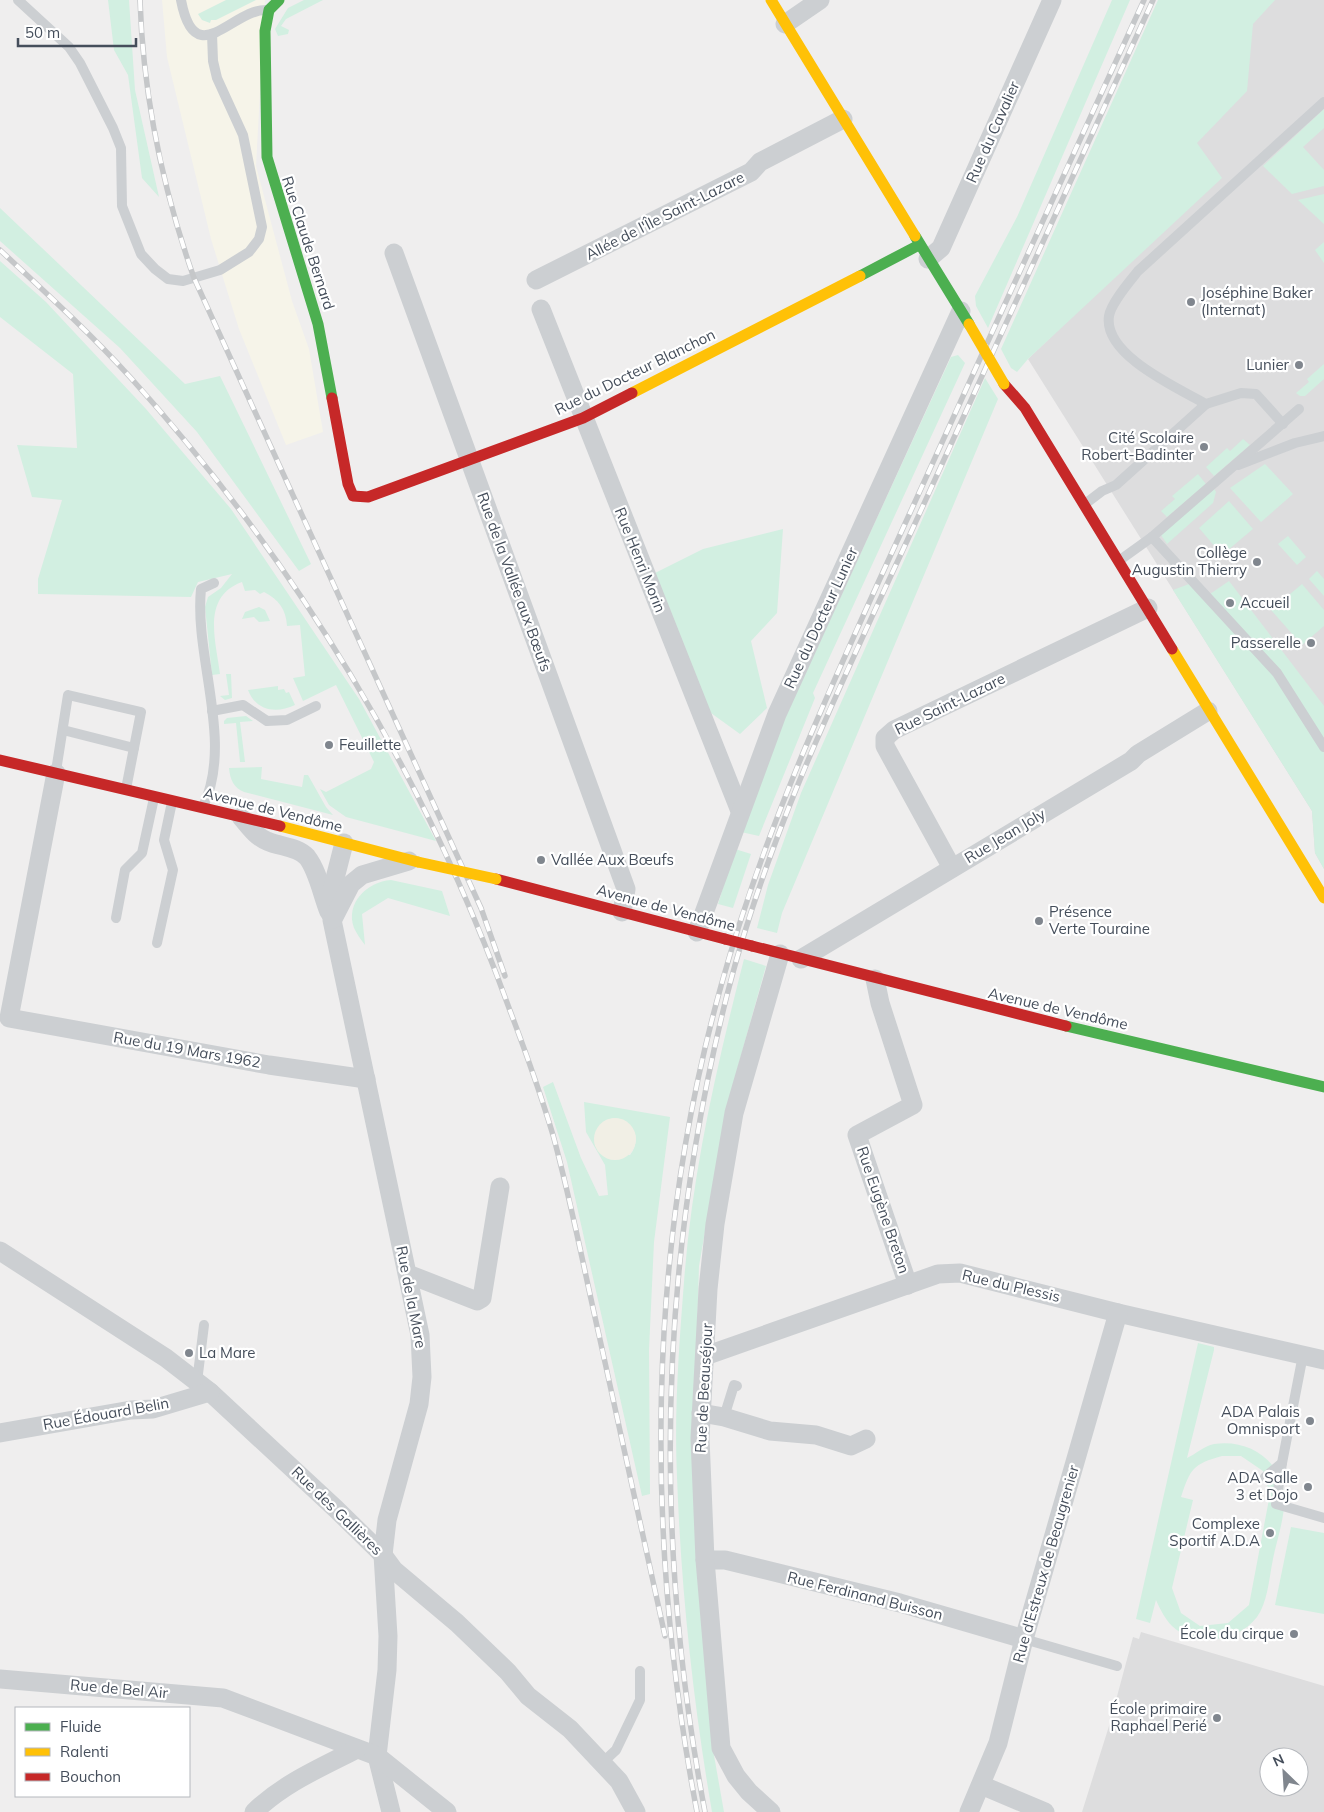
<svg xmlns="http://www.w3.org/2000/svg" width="1324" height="1812" font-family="Mulish,sans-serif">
	<rect width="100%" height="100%" fill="#efeeee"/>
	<path fill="#f6f4e9" d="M162,0H265L256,166L292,301L309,349L323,432L286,445L239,329L211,239L167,57Z"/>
	<g fill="#ddddde" fill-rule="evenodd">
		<path d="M1201,0H1324V869L1315,853L1312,811L1028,359L1050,338Z"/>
		<path d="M1141,1632L1324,1686V1812H1082L1109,1726L1133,1637L1139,1639ZM1269,1757H1299V1787H1269Z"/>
	</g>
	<g fill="#d2efe1" fill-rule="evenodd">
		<path d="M108,0H129L135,90L159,197L142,178L128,75L114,50Z"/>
		<path d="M226,0H256L216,20H211L210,23L202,20L198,14Z"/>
		<path d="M304,0H323L286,19L281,26L289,30L288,34L278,36L275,29L288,8Z"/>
		<path d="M1112,0H1130L988,328L976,306L975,296L1017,217Z"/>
		<path d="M1158,0H1275L1253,24L1247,91L1197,143L1222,178L1028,359L1017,372L1011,368L1001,349Z"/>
		<path d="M1324,109V128L1303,147L1324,170V186L1292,194L1263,166Z"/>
		<path d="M1324,194V224L1298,200Z"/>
		<path d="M0,208L185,384L220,376L311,564L299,571L197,432L120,348L0,241Z"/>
		<path d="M1324,242V263L1315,250Z"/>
		<path d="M0,261L46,302L146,409L231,509L359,699L436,841L346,817L329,805L320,789L326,792L371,769L374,762L336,685L303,701L293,678L305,676L300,625L287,626C286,609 279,600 264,592L260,594L255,590L245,591L242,582C201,597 216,641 220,674L212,675L205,607L208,597L221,588L232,574L198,582L191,597L38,594V579L62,500L32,497L17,445L77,448L73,374L0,317Z"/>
		<path d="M958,355L965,363L813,693L815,698L759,836L741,832L766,759L951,357Z"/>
		<path d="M1324,364V379L1305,396H1300L1296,393L1309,382L1307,379Z"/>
		<path d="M985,378L998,399L782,913L777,933L757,928L768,885L801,793Z"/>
		<path d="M1243,439L1250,445L1214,476L1206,467L1227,448L1230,451Z"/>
		<path d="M1265,464L1293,494L1261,522L1230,488Z"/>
		<path d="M1198,474L1206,484L1167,517L1161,511L1175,499L1172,496Z"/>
		<path d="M1213,487L1216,492L1213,503L1167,544L1161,535Z"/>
		<path d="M1229,501L1253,529L1222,555L1199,528Z"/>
		<path d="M783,529L777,613L751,641L767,708L740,734L704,708L651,575L703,549Z"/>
		<path d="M1288,536L1306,557L1297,565L1278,544Z"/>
		<path d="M1317,571L1324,579V596L1309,579Z"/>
		<path d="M1197,581L1210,594L1229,581L1324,706V869L1315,853L1312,811L1173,590Z"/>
		<path d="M1302,584L1324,610V626L1302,645L1271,610Z"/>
		<path d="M259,607L265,610L270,621L259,622L254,617L242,619L245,612Z"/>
		<path d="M226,674H231L232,698L225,700L220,696L229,695Z"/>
		<path d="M278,686V690L284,689L286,693L289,692L295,705C276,714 256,711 248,690Z"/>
		<path d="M246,716L253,721L240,722L245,762H240L236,723L224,724V721L227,718Z"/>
		<path d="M262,767L261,779L266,780L302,787L304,775H308L326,807L333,815L244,792C234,788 230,780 229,768Z"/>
		<path d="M735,849L751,854L733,908L718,904Z"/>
		<path d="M391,880L442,891L450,916L388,898L362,914L365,945C361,940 357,934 354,928C345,903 367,882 391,880Z"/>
		<path d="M744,959L766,966L727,1106L699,1266L695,1401L712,1744L724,1812H712C693,1701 681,1589 677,1477C674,1412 679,1346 684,1282C692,1173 717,1065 744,959Z"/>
		<path d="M553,1082L581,1158L599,1196L608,1195L605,1165L586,1132L584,1102L670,1117L654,1242L649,1350L650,1494L642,1496L567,1162L543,1087ZM615,1118C634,1121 642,1139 630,1155L595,1146C593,1131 600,1120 615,1118Z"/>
		<path d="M1198,1343L1214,1347V1350L1187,1458C1196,1454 1204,1446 1214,1444C1245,1439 1276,1456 1283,1488C1288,1510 1277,1538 1273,1559C1269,1578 1268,1601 1257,1617C1238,1642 1195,1648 1172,1626C1165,1619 1160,1609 1156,1600L1150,1623L1136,1619ZM1222,1456H1241L1263,1471L1270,1494L1249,1605L1228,1623L1200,1626L1181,1613L1172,1588L1193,1500L1181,1497C1190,1469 1193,1464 1222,1456Z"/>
		<path d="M1291,1527L1324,1533V1614L1275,1605Z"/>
	</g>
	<circle fill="#f1efe5" cx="615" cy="1139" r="21"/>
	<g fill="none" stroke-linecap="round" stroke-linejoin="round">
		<g stroke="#cccfd2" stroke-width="10">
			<path d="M18,0L69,47L80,63L113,128L121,148L122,206L141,254L155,269L168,279L183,281L220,270L249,252L259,239L262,227L243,135L217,78L213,61L212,34"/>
			<path d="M181,0C195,74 233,8 267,10"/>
			<path d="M1283,424L1256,394L1241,393L1206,404C1178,388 1103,355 1109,316C1111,303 1130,281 1138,271L1324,102"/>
			<path d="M1238,465L1295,443L1324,436"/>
			<path d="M1085,504L1102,491L1116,485L1206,404"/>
			<path d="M1152,537L1277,673L1324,747"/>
			<path d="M1120,560L1152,537L1299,409"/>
			<path d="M212,711L243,705L267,721L287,720L316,706"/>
			<path d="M63,730L134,748"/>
			<path d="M56,771L68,695L141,712L126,789"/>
			<path d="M203,807C234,741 194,658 201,589L214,583"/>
			<path d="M116,918L125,870L142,853L154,798"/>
			<path d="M157,943L173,870L164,840L172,802"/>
			<path d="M197,1382L204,1325"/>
			<path d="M724,1417L734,1385L737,1386"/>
			<path d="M1282,1463L1276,1504L1324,1518"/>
			<path d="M1265,1477L1282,1463L1303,1355"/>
			<path d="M1024,1639L1117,1666"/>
			<path d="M601,1764L616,1750L640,1700V1671"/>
		</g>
		<g stroke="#cccfd2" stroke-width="19">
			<path d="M785,24L820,0"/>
			<path d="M394,253L626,889L622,912"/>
			<path d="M928,259L941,248L1052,0"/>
			<path d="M536,280L751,172L760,162L843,119"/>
			<path d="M541,309L740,811"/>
			<path d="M56,773L9,1018L269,1065L366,1079"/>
			<path d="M241,817C249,826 256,837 267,841C280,847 297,846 307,857C318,871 322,895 329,912"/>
			<path d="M344,843L332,890V920L420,1335L422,1377L419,1404L387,1520L383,1555L388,1636L387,1670L377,1756L391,1812"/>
			<path d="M952,868L885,746V738L894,730L1148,608"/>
			<path d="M333,919L351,884L362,875L409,861"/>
			<path d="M697,932L777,714L961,311"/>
			<path d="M801,959L1131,761L1138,754L1208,711"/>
			<path d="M875,979L880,1003L913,1105L857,1135L908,1285"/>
			<path d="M0,1251L166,1358L210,1392L336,1509L383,1555L394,1570L457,1623L508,1672L528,1696L570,1729L619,1781L636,1812"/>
			<path d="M408,1274L477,1301L482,1298L500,1187"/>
			<path d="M705,1356L938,1274L960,1273L1118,1313L1324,1360"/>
			<path d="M701,1413L724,1417L770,1431L816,1435L851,1446L866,1439"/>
			<path d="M0,1433L131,1410L153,1409L210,1392"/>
			<path d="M705,1560H725L900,1603L1024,1639"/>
			<path d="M0,1679L223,1698L377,1756L447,1812"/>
			<path d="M981,1785L1045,1812"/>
			<path d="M254,1812C284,1783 320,1768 357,1749"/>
			<path d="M771,1812L749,1792L736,1776L721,1748L705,1560L700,1438L708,1289L715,1224L734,1113L780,954"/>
			<path d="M969,1812L998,1743L1024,1639L1118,1313"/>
		</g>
		<g stroke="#4caf50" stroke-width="11">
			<path d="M279,0L269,10L265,31L267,157L318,324L332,398"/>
			<path d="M915,236L969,324"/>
			<path d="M860,276L919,245"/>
			<path d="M1066,1026L1324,1087"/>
		</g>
		<g stroke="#ffc107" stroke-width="11">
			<path d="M771,0L915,236"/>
			<path d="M632,393L860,276"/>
			<path d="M1172,649L1324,898"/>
			<path d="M280,826L418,862"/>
		</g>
		<g stroke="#c62828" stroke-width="11">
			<path d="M1004,384L1025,408L1172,649"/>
			<path d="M332,398L348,484L353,496L368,497L583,418L632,393"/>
			<path d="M0,760L280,826"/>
			<path d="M496,879L725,939"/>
			<path d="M752,946L1066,1026"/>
		</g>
		<g stroke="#c5c7c9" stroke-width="5.5">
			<g id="rail">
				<path d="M140,0C143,94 163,190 194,278L481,908L505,976"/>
				<path d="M0,250C44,291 89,332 130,377C296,561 425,775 509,1008C525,1050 540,1092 553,1135C571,1201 584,1269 599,1335C621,1435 643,1536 665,1636"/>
				<path d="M697,1812C645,1540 646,1254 721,986C766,822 839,669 909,515C987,343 1065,172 1144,0"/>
				<path d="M705,1812C653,1539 659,1265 727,995C767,837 839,688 907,541C989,361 1071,180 1153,0"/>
			</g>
		</g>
		<use href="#rail" stroke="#fff" stroke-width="4" stroke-dasharray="11" stroke-linecap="butt"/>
		<g stroke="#ffc107" stroke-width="11">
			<path d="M969,324L1004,384"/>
			<path d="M418,862L496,879"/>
		</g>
		<path stroke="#c62828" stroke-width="11" d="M725,939L752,946"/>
	</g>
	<g fill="#80868e" stroke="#fff" stroke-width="2">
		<circle cx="1191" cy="302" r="5"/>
		<circle cx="1299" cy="365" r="5"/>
		<circle cx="1204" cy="447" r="5"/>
		<circle cx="1257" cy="562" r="5"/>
		<circle cx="1230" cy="603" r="5"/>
		<circle cx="1311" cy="643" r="5"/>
		<circle cx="329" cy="745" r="5"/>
		<circle cx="541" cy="860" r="5"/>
		<circle cx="1039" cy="921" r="5"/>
		<circle cx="189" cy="1353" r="5"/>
		<circle cx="1310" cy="1421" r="5"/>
		<circle cx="1308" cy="1487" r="5"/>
		<circle cx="1270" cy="1533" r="5"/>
		<circle cx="1294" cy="1634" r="5"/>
		<circle cx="1217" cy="1718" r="5"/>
	</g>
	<g text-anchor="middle" stroke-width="4.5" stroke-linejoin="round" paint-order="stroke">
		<g font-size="15" fill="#454e5b" stroke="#fff">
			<text transform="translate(993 132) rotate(-66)" y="5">Rue du Cavalier</text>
			<text transform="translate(665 216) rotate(-27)" y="5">Allée de l'Île Saint-Lazare</text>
			<text transform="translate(308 243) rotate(72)" y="5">Rue Claude Bernard</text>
			<text transform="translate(635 372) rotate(-26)" y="5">Rue du Docteur Blanchon</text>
			<text transform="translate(640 560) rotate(68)" y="5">Rue Henri Morin</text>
			<text transform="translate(514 582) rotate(70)" y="5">Rue de la Vallée aux Bœufs</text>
			<text transform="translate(821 618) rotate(-65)" y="5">Rue du Docteur Lunier</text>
			<text transform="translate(950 704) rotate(-26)" y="5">Rue Saint-Lazare</text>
			<text transform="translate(273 810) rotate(14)" y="5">Avenue de Vendôme</text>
			<text transform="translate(1005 836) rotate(-31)" y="5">Rue Jean Joly</text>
			<text transform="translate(666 908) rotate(15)" y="5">Avenue de Vendôme</text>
			<text transform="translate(1058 1009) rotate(13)" y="5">Avenue de Vendôme</text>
			<text transform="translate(187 1050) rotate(10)" y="5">Rue du 19 Mars 1962</text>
			<text transform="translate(883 1210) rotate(71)" y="5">Rue Eugène Breton</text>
			<text transform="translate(1011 1286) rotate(13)" y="5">Rue du Plessis</text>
			<text transform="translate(411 1297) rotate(79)" y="5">Rue de la Mare</text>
			<text transform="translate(704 1388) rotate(-87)" y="5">Rue de Beauséjour</text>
			<text transform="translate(106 1414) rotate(-10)" y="5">Rue Édouard Belin</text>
			<text transform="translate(337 1511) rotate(44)" y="5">Rue des Gallières</text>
			<text transform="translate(1046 1564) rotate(-74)" y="5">Rue d'Estreux de Beaugrenier</text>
			<text transform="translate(865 1596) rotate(14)" y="5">Rue Ferdinand Buisson</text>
			<text transform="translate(119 1689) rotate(5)" y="5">Rue de Bel Air</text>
		</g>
		<g font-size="15" fill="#454e5b" stroke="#fff" text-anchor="end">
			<text x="1201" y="298" text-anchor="start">Joséphine Baker<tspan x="1201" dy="17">(Internat)</tspan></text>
			<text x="1289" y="370">Lunier</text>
			<text x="1194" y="443">Cité Scolaire<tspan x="1194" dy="17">Robert-Badinter</tspan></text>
			<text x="1247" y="558">Collège<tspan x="1247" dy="17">Augustin Thierry</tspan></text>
			<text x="1240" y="608" text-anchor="start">Accueil</text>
			<text x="1301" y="648">Passerelle</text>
			<text x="339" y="750" text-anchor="start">Feuillette</text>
			<text x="551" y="865" text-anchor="start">Vallée Aux Bœufs</text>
			<text x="1049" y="917" text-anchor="start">Présence<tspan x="1049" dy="17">Verte Touraine</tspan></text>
			<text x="199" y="1358" text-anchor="start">La Mare</text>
			<text x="1300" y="1417">ADA Palais<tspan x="1300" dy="17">Omnisport</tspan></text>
			<text x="1298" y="1483">ADA Salle<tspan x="1298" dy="17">3 et Dojo</tspan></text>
			<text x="1260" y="1529">Complexe<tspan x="1260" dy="17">Sportif A.D.A</tspan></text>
			<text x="1284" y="1639">École du cirque</text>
			<text x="1207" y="1714">École primaire<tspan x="1207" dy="17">Raphael Perié</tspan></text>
		</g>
	</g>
	<rect x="15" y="1707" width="175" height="90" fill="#ffffff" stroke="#b5b8bd"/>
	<rect x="25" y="1723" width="25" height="8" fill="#4caf50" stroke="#b5b8bd"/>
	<text x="60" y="1732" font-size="15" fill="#454e5b">Fluide</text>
	<rect x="25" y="1748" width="25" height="8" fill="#ffc107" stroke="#b5b8bd"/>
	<text x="60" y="1757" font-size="15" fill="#454e5b">Ralenti</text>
	<rect x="25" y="1773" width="25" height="8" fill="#c62828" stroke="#b5b8bd"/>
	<text x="60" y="1782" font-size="15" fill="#454e5b">Bouchon</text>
	<g transform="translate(1284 1772) rotate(335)"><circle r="24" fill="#ffffff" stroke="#b5b8bd"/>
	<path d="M0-4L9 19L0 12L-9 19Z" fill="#80868e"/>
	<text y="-8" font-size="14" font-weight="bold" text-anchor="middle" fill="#454e5b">N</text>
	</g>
	<path d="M18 38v8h118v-8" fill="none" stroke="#454e5b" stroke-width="2.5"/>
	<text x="25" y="38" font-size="15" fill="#454e5b" stroke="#ffffff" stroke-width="4" paint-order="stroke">50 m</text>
</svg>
